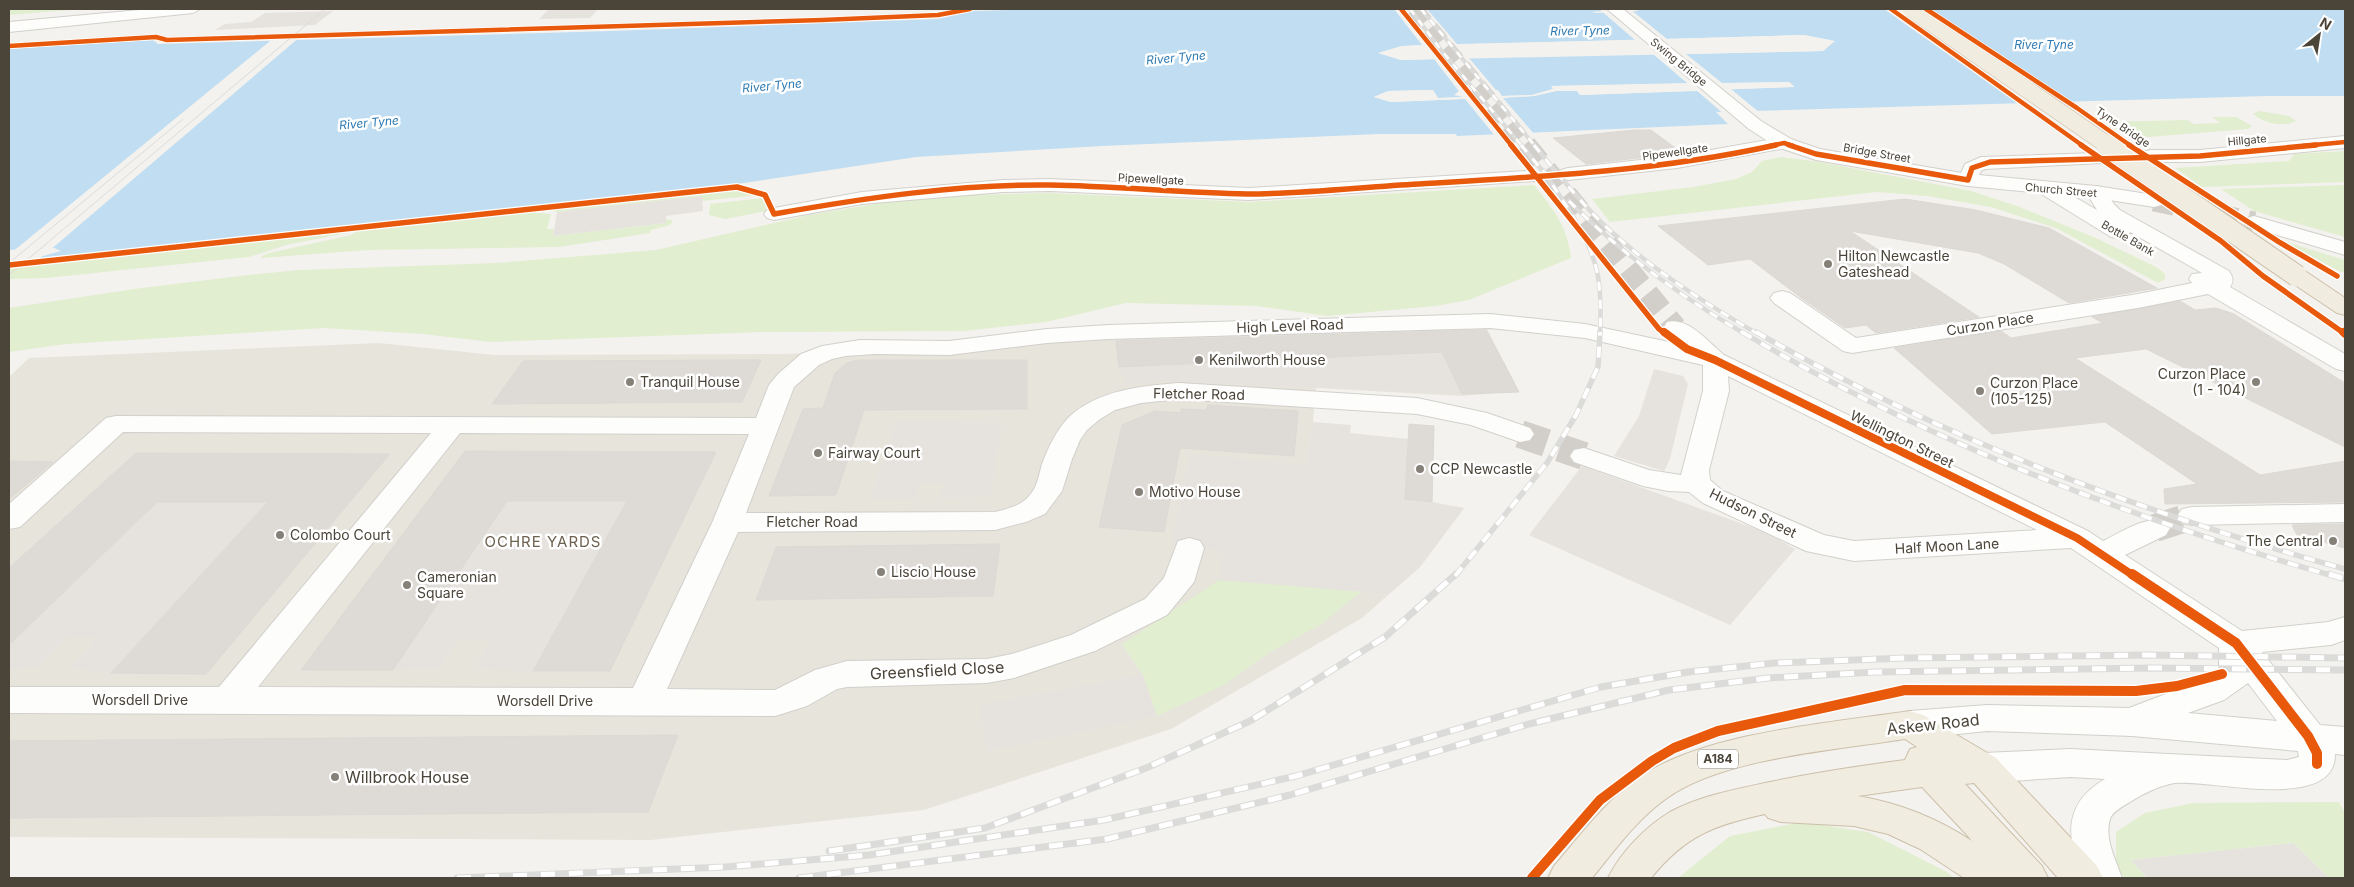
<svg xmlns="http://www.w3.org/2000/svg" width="2354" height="887" font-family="Inter,sans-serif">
	<rect width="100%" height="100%" fill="#f4f2ee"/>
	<path fill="#e7e4dc" d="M1484,323L1519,391L1461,396L1316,388L1313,422L1301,489L1432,502L1464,508L1420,567L1362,618L1171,729L924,810L651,840L9,837V377L29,358L379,343L494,355L782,354Z"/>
	<g fill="#e1eecf">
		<path d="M9,9H83L9,15Z"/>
		<path d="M2259,111L2289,116L2296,121C2283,128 2264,123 2253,114Z"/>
		<path d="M2212,117H2236L2252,126L2248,129L2136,138L2128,133H2121L2105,122L2187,120L2194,124L2221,123Z"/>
		<path d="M2345,151V182L2202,187L2175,168L2289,161L2294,154Z"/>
		<path d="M1781,157L1820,162L1971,191L2017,206L2096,238L2158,268L2165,274V279L2158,283L2056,228L1991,207L1927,196L1877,192L1610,222L1592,199L1693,187L1736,179L1752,172L1762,161Z"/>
		<path d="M1534,185C1554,210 1567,225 1571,258L1469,300L1436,306L1327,316L1257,306L1126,303L1046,322L964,331L766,332L490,342L423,334L324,328L66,344L9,352V308L134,289L240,276L299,270L497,263L656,250L809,215L887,202L970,195L1048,193L1249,202Z"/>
		<path d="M2345,185V237L2254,211L2221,189Z"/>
		<path d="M736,188L760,195L702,201V196L557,212L546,209Z"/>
		<path d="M763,198L767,211L725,219L709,215L710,204Z"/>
		<path d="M525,212L551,214L547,229H554L553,236L666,223V219L673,221L670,225L651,230L650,233L559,247L369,250L261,258L262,256L269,253L351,235L360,229Z"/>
		<path d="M350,231L347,233L286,245L249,257L46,278L9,279V267Z"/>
		<path d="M2283,241L2345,260V272H2341Z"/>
		<path d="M1219,580L1362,591L1320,625L1270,652L1224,685L1157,716L1143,675L1122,644Z"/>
		<path d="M2339,802L2345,813V878H2329L2293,843L2131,860L2147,878H2125L2116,867V832L2145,813L2193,803Z"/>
		<path d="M1802,822L1868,832L1947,872L1954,878H1678L1730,836Z"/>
	</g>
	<g fill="#e6e3df">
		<path d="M549,9H598L590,18L539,19Z"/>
		<path d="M333,11L315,25L215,30L225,24L251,22L265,13Z"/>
		<path d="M702,196L703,211L666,216V223L553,236L557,212Z"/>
		<path d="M1442,352L1462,394L1167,381L1126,384L1119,367Z"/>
		<path d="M1654,369L1683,376L1688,384L1670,459L1664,471L1614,456L1639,416Z"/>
		<path d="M897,421L1002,423L990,496L940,498L943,483H920L916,498H871Z"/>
		<path d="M1313,422L1351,425L1350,433L1408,439L1405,499L1464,508L1420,567L1389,594L1219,580L1224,551L1171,545L1190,454L1305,465Z"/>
		<path d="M1582,466L1765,532L1795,549L1730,625L1529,535Z"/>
		<path d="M507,501H627L533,671L473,669L492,639H459L440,668L393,670Z"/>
		<path d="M157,502H268L111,673L70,668L97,638H66L37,667L9,669V645Z"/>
		<path d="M1143,675L1157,716L987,751L980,705Z"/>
		<path d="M2293,843L2329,878H2147L2131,860Z"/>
	</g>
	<path fill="#c0ddf1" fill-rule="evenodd" d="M1042,9H1630L1591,12L1597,13L1639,11L1633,9H2345V96H2268L1716,112L1728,124L1457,136L1456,134H1379L1102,146L916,157L717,187L226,238L9,263V258L43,256L61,251L54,248L9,250V49L153,40L158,44L612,31L938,19L975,11ZM1804,35L1834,41L1823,51L1401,60L1379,53L1402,46ZM1789,82L1794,87L1580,95L1577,91H1556L1534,96L1391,102L1374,97L1388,91L1433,90L1438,98L1532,95L1553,89L1552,86ZM1498,90L1502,96L1463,97L1454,95L1459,91Z"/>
	<g fill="#f4f2ee" fill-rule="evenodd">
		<path d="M1394,9H1427L1457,44L1635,40L1599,9H1630L1667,39L1804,35L1835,41L1823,51L1686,54L1722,83L1789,82L1795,87L1731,89L1760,113L1724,114L1697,91L1580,95L1577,91H1556L1534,96L1503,98L1535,135L1495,136L1465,99L1391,102L1374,97L1388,91L1433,90L1438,98L1463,97L1462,94L1497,93L1461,94L1434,59L1401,60L1378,53L1402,46L1422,45ZM1803,38L1829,43L1822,49L1401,57L1387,53L1403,48ZM1653,54L1687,83L1551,86L1553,89L1532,95L1501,96L1469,58ZM1788,84L1581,93L1577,88H1556ZM1432,93L1435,98L1391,99L1382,96L1389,94Z"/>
		<path d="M1884,9H1930L2073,105L2021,106Z"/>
		<path d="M301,36L49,251L11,253L275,37Z"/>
		<path d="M46,253L34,263L9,266V256Z"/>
	</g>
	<g fill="#dedbd6" stroke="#dcd9d4">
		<path d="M1635,130H1651L1682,153L1586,164L1553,138Z"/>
		<path d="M1905,199L1976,210L2049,228L2157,288L2069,303L2004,264L1978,253L1850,231L1979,317L1876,333L1866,325L1845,328L1800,297L1750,259L1708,265L1658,226Z"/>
		<path d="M2180,301L2195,310L2216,308L2234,314L2345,383V447L2146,349L2075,358L2260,475L2345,461V502L2165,504L2164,489L2197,484L2105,422L1992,434L1894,348L2001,331L2011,338L2103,323L2092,317Z"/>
		<path d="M1486,330L1519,392L1462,394L1442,352L1119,367L1116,341Z"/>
		<path d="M761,360L742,402L492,404L523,361Z"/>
		<path d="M858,360H1027V409L864,410L836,495L769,496L803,409L823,408L835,373L847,363Z"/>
		<path d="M1208,405L1298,411L1294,456L1180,448L1164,532L1099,527L1122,425L1155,411L1181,413V409L1206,410Z"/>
		<path d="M1409,424L1434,426L1432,502L1405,499Z"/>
		<path d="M465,451L716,452L610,671H533L627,501H507L393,670H301Z"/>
		<path d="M136,453L390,454L206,674L111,673L268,502H157L9,645V568Z"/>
		<path d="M9,461L53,462L9,499Z"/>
		<path d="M2345,524V548L2297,535L2292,525Z"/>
		<path d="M1000,544L993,596L756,600L776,547Z"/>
		<path d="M678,735L648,812L9,818V741Z"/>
	</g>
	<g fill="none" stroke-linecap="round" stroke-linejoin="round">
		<path stroke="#d2cfca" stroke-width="17" stroke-dasharray="17 8" stroke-linecap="butt" d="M1414,9L1527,146"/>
		<path stroke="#d2cfca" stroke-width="21" stroke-dasharray="21 11" stroke-linecap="butt" d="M1526,145L1676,327"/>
		<g stroke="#d2cfca" stroke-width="28" stroke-dasharray="28 14" stroke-linecap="butt">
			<path d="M1520,434L1584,456"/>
			<path d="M2155,528L2192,516"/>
		</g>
		<path stroke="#d2cfca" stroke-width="21" stroke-dasharray="21 11" stroke-linecap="butt" d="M2154,201L2254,222"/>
		<g stroke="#d2d0cb" stroke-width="2">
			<g id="minor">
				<path d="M2345,136V148L2200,162H2150L2143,160L2140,156L2143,152L2150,150H2200Z"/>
				<path d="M1784,137L1791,139L1793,143L1791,147L1677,168L1568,180L1561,178L1558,174L1561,170L1568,168L1677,156Z"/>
				<path d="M2095,153L2102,155L2105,159L2102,163L1985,169L1981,171L1975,184L1968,186L1961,184L1958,180L1965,164L1981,157Z"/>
				<path d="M1528,171L1535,173L1538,177L1535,181L1249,200L1050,191L1003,192L862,204L774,220L767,218L764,214L767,210L774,208L862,192L1003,180L1050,179L1249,188Z"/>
				<path d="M2045,182L2052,184L2097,210L2086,192L2089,188L2096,186L2103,188L2114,204L2120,210L2229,271C2233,277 2234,281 2230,287L2345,354V371L2336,369L2208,294L2138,308L1852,353L1843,351L1774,303L1770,298L1774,293L1782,291L1790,293L1856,338L2138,294L2192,283L2189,279L2192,274L2202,273L2130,232L2127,237L2119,238L2111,237L2038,192L2035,188L2038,184Z"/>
				<path d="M1490,314L1585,324L1683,345L1664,327L1667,322C1689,317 1708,342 1724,355L2088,531L2103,541C2122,532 2144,516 2166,521L2170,528L2166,535L2125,555L2242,631L2328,622L2345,617V640L2331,645L2262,652L2320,725L2345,727V755L2335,754C2336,813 2210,779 2175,783C2161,785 2142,794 2130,802C2123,806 2112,812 2110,819C2104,839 2116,860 2122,878H2082C2067,838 2062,804 2105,779L2070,777L1983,783L1970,778L1965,768L1970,758L1983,753L2070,749L2287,760L2299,757L2298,751L2132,736L1987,731L1910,739L1897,735L1892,725L1897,715L1910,711L1987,705L2129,708L2208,678L2219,670V648L2071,548L1854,561L1806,551L1703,503L1689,492L1668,491L1643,486L1574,462L1570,456L1574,450L1584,448L1649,470L1681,475L1703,391V365L1585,338L1490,328L1108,339L1047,343L949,355L875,354L846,356L832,359L819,365L794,387L746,513L995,512C1007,509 1021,506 1029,496C1037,488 1039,475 1042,464C1048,448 1056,431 1068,418C1097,390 1141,386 1179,383L1417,398L1487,413L1530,428L1534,434L1530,440L1520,442L1471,425L1417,414L1179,399L1141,403L1115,410L1100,419L1087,430L1080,440L1072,459L1062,491L1045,514L1026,522L995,530L738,532L667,689L775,690L815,670L847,661L987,659L1012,654L1071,635L1145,599L1164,578L1178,541L1189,538L1200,541L1204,548L1194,582L1167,615L1095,651L1014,678L987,683L847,687L837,689L807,706L775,716L9,713V687H219L431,433L123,432L20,527L9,529V504L106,418L116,416L756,418L769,385L778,374L801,354L822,346L860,340L949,341L1047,329L1108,325ZM1728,376L2037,530L1854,541L1824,535L1723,491L1710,480L1709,470L1729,391ZM460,433L749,434L712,523L633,688L258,687ZM2248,683L2277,721L2188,713L2224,700Z"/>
				<path d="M2345,504V522L2192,525L2182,523L2177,516L2182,509L2192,507Z"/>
			</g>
		</g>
		<g stroke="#d2d0cb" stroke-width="2">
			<g id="tertiary">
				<path d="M150,9H200L193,13L9,32V22Z"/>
				<path d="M1607,9H1623L1761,121L1791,139L1820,149L1968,174L2096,186L2154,195L2161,197L2164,201L2161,205L2154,207L2096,198L1968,186L1816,160L1777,147L1749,129Z"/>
				<path d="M2254,216L2345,242V255L2247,226L2243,222L2247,218Z"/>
			</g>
		</g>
		<g stroke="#ccbfa9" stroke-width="2">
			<g id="trunk">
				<path d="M2297,269L2305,271L2345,298V315L2337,313L2289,281L2286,276L2289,271Z"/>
				<path d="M1910,711L1923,715L1996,758L2097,866L2103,878H2058L1974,783L1965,784L2042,866L2048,878H1964L1920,849L1888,834L1854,826L1781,822L1768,818L1765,814C1714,825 1685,836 1651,878H1608C1621,852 1645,827 1670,812C1699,796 1733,790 1765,783C1812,773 1858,766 1905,760L1910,749L1917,747L1905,739C1836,750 1723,758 1667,798C1637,819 1615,850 1592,878H1548L1554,866C1581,835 1607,799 1641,776C1708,732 1830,723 1910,711ZM1922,787L1967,835L1972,841C1937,818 1899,803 1858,796Z"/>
			</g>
		</g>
		<use href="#minor" fill="#fdfdfc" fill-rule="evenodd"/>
		<use href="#tertiary" fill="#fdfdfc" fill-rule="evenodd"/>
		<use href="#trunk" fill="#f0ece0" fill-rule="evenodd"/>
		<g stroke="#dbdbda" stroke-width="1">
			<path d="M9,263L183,119"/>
			<path d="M9,275L325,9"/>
		</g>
		<g stroke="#dbdbda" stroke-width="4">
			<g id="rail-far3">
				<path d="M1410,9L1441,50L1522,146"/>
				<path d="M1421,9L1535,146"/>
			</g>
		</g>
		<g stroke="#dbdbda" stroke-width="4.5">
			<g id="rail-far2">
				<path d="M1521,145L1546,175"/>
				<path d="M1534,145C1556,172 1577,198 1602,223C1648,267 1703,302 1758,334"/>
				<path d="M1543,170C1562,200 1585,230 1595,264C1601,283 1601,314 1600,334"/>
				<path d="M1569,201C1622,254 1680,296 1745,334"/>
			</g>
		</g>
		<g stroke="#dbdbda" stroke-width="5.5">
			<g id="rail-far1">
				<path d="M1742,332C1927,442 2127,517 2333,576"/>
				<path d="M1756,332C1941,438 2140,512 2345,569"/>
				<path d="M1455,576L1547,463L1576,415L1598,367L1600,332"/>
			</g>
		</g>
		<g stroke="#dbdbda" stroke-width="7">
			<g id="rail">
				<path d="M2329,574L2345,579"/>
				<path d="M829,851L985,828L1146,768L1250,721L1385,637L1456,574"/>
				<path d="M457,878L725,867L869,855L1104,820L1296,776L1601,687L1688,672L1775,663L1905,658L2147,655L2345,658"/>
				<path d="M799,878L1107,839L1290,795L1529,724L1669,690L1768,678L1875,672L2150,668L2345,670"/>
			</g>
		</g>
		<use href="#rail-far3" stroke="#fff" stroke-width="2.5" stroke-dasharray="7" stroke-linecap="butt"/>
		<use href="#rail-far2" stroke="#fff" stroke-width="3" stroke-dasharray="9" stroke-linecap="butt"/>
		<use href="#rail-far1" stroke="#fff" stroke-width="4" stroke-dasharray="11" stroke-linecap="butt"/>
		<use href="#rail" stroke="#fff" stroke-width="5" stroke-dasharray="14" stroke-linecap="butt"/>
		<g stroke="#ccbfa9" stroke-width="18" stroke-linecap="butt">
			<path id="trunk-bridge-far1" d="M1911,9L2109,146"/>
		</g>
		<g stroke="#ccbfa9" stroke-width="23" stroke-linecap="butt">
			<path id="trunk-bridge" d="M2107,145L2297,276"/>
		</g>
		<use href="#trunk-bridge-far1" stroke="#f0ece0" stroke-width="17"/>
		<use href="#trunk-bridge" stroke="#f0ece0" stroke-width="21"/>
		<g stroke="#fff" stroke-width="6">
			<g id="cycleway-far3">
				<path d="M1401,9L1512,146"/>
				<path d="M1891,9L2083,146"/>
				<path d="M1926,9L2077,108L2131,146"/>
				<path d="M9,46L156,37L167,40L822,20L938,15L970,9"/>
				<path d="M1770,146L1784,143L1793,146"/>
				<path d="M2303,146L2345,142"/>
			</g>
		</g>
		<g stroke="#fff" stroke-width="8">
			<g id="cycleway-far2">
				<path d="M1511,145L1659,329L1666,334"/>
				<path d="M1789,145L1816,154L1968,180L1972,168L1990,162L2200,156L2316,145"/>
				<path d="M2081,145L2221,241L2263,276L2345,334"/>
				<path d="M2129,145L2279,242L2337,276"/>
				<path d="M9,265L737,187L765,195L774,214C865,198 958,184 1050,185C1116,186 1182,193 1247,194C1304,194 1362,187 1419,184C1539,177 1659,171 1776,145"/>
			</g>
		</g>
		<g stroke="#fff" stroke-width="11">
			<g id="cycleway-far1">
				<path d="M1664,332L1687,349L1715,360L2077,538L2134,576"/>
				<path d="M2343,332L2345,334"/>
			</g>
		</g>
		<g stroke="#fff" stroke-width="13">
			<g id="cycleway">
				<path d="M2132,574L2236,643L2308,736L2317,753V764"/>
				<path d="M1532,878L1600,800L1652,761L1674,748L1718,731L1905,690L2136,691L2177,686L2222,674"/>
			</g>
		</g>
		<use href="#cycleway-far3" stroke="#e8590c" stroke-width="4.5"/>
		<use href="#cycleway-far2" stroke="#e8590c" stroke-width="5.5"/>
		<use href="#cycleway-far1" stroke="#e8590c" stroke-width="8"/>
		<use href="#cycleway" stroke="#e8590c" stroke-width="10"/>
	</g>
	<g fill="#868178" stroke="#fff" stroke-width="2">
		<circle cx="1828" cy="264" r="5"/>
		<circle cx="1199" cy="360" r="5"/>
		<circle cx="630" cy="382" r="5"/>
		<circle cx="2256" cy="382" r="5"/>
		<circle cx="1980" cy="391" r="5"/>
		<circle cx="818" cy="453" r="5"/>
		<circle cx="1420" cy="469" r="5"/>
		<circle cx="1139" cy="492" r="5"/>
		<circle cx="280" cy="535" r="5"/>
		<circle cx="2333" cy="541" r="5"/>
		<circle cx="881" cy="572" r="5"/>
		<circle cx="407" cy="585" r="5"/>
		<circle cx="335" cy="777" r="5"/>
	</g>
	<g text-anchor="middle" stroke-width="5" stroke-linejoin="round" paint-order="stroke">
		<g font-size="11" fill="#4b4439" stroke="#fff">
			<text transform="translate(1679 62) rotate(39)" y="4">Swing Bridge</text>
			<text transform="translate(2123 127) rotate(34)" y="4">Tyne Bridge</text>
			<text transform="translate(2247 140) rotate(-5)" y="4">Hillgate</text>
			<text transform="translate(1675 152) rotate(-8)" y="4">Pipewellgate</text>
			<text transform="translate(1877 153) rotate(10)" y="4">Bridge Street</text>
			<text transform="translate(1151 179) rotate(3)" y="4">Pipewellgate</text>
			<text transform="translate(2061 190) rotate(5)" y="4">Church Street</text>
			<text transform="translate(2128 238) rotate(30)" y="4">Bottle Bank</text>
		</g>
		<g font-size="12" font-style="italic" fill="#2e7ab2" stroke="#fff">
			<text transform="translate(1580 31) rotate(-1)" y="4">River Tyne</text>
			<text x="2044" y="49">River Tyne</text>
			<text transform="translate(1176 58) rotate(-5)" y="4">River Tyne</text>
			<text transform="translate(772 86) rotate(-5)" y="4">River Tyne</text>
			<text transform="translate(369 123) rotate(-5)" y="4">River Tyne</text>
		</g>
		<rect fill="#fff" stroke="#817c74" stroke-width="1" x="1698" y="749.5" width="40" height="19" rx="4"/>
		<g font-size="12" font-weight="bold" fill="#4b4439">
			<text x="1718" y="763">A184</text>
		</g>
		<g font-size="14" fill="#4b4439" stroke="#fff" text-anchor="start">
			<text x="1838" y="261">Hilton Newcastle<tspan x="1838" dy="16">Gateshead</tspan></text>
			<text x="1209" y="365">Kenilworth House</text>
			<text x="2246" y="379" text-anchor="end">Curzon Place<tspan x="2246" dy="16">(1 - 104)</tspan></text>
			<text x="640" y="387">Tranquil House</text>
			<text x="1990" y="388">Curzon Place<tspan x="1990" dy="16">(105-125)</tspan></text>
			<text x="828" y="458">Fairway Court</text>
			<text x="1430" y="474">CCP Newcastle</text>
			<text x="1149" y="497">Motivo House</text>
			<text x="290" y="540">Colombo Court</text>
			<text x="2323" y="546" text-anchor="end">The Central</text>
			<text x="891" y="577">Liscio House</text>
			<text x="417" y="582">Cameronian<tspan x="417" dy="16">Square</tspan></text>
		</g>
		<g font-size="14" fill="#4b4439" stroke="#fff">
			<text transform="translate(1990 324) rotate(-9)" y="5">Curzon Place</text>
			<text transform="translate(1290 326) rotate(-2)" y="5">High Level Road</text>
			<text transform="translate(1199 394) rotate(1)" y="5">Fletcher Road</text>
			<text transform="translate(1902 439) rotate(26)" y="5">Wellington Street</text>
			<text transform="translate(1753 513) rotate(26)" y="5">Hudson Street</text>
			<text x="812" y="527">Fletcher Road</text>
			<text transform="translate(1947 546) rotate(-3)" y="5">Half Moon Lane</text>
			<text x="140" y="705">Worsdell Drive</text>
			<text x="545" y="706">Worsdell Drive</text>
		</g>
		<g font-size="15" letter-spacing="1" fill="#6e6250" stroke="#fff">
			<text x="543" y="547">OCHRE YARDS</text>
		</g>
		<g font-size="16" fill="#4b4439" stroke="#fff">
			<text transform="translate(937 670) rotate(-3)" y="6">Greensfield Close</text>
			<text transform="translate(1933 724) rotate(-6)" y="6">Askew Road</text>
		</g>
		<g font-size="16" fill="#4b4439" stroke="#fff" text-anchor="start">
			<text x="345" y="783">Willbrook House</text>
		</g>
	</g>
	<rect width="2354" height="887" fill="none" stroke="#4b4439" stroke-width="20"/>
	<g transform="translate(2319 35) rotate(30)" stroke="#ffffff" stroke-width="4" paint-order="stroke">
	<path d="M0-4L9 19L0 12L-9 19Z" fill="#4b4439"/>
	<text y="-8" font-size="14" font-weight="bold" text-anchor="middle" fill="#4b4439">N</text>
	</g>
</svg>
